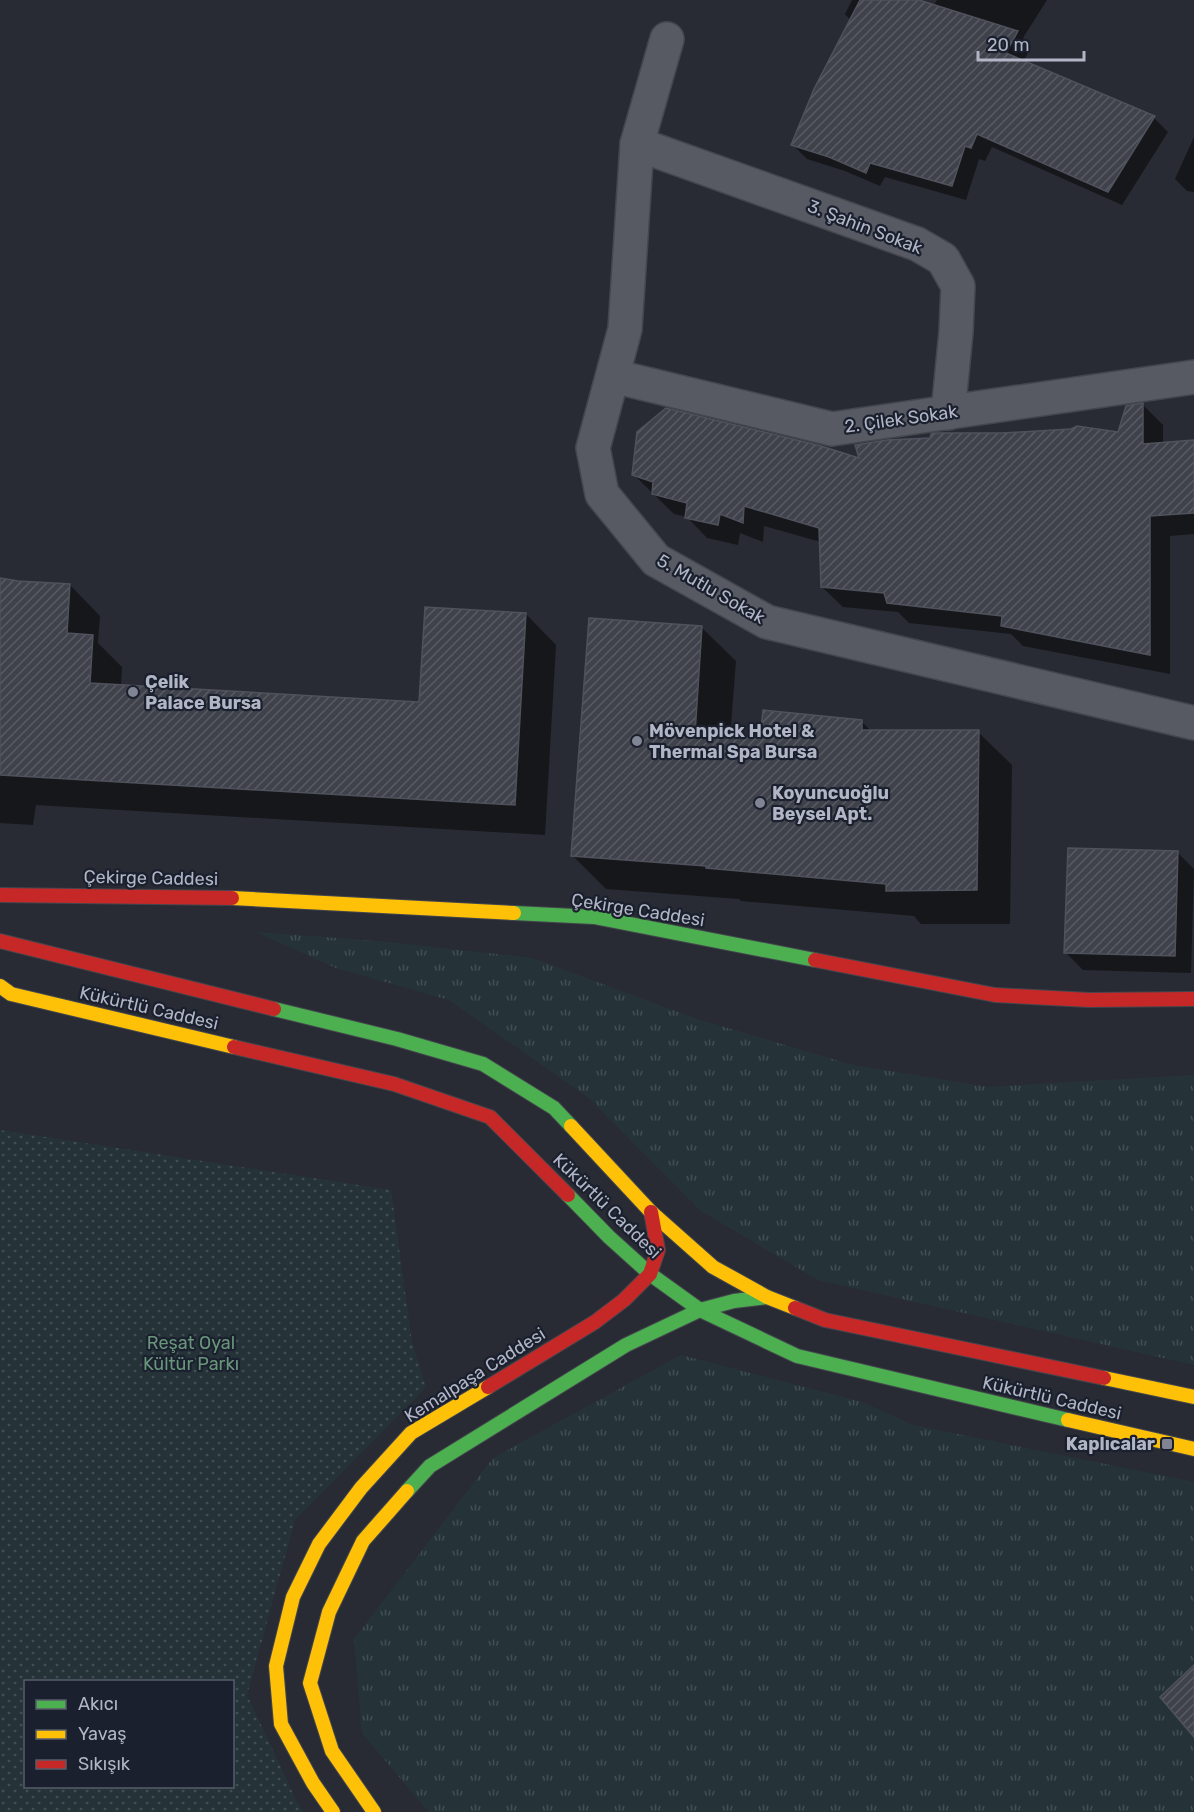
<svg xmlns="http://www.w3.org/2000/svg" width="1194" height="1812" font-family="Rubik,sans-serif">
	<defs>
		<pattern id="grass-tufts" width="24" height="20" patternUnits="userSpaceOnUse" patternTransform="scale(1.5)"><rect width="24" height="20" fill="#253339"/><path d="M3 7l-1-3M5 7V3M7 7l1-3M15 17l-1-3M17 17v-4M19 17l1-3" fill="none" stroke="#424e54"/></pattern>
		<pattern id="park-dots" width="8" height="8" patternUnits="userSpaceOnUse" patternTransform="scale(1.5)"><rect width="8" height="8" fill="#253339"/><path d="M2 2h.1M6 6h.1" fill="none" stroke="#424e54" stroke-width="1.8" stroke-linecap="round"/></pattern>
		<pattern id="building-hatch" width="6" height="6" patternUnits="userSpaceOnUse" patternTransform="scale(1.5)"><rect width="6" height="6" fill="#3f424a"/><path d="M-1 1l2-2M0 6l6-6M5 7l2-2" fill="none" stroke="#585b63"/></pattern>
	</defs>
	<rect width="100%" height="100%" fill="#282b34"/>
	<g fill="url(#grass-tufts)">
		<path d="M256,932L378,941L532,958L697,1019L853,1065L988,1087L1194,1075V1365L818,1280L701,1211L589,1098L449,1000L336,968Z"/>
		<path d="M681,1355L862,1402L913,1425L1194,1482V1812H429L362,1733L354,1639L493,1458Z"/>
	</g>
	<path fill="url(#park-dots)" fill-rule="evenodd" d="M0,1130L391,1190L412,1343L426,1387L295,1520L247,1695L297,1802L304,1812H0ZM26,1682H232V1786H26Z"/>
	<g fill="#0007">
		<path d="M852,0H916L932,8L937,0H1047L1023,38L1031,47L1023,62L1154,118L1168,132L1122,205L992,147L985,161L979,159L966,200L885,177L880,186L845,171L807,159L792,144L851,21L845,14Z"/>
		<path d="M1194,137V192L1187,191L1175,179Z"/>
		<path d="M1143,405L1163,425V444L1194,441V534L1170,536V674L1023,646L1011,634L909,623L898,612L843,607L822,587L821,542L764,526L763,542L740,533L738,545L707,538L687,517L674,514L633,474L861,460L1119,433Z"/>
		<path d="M0,579L18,582L70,585L100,616L98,643L122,667L121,686L421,704L526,614L556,645L545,835L36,805L33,825L0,823Z"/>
		<path d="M702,628L736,661L730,738L762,740L861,721L872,732H978L1012,765L1010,924H921L914,916L741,901L739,899L606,889L573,856Z"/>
		<path d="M1177,852L1194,869L1191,973L1083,970L1066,953Z"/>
	</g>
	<g fill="url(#building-hatch)" stroke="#4f525c" stroke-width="1.5">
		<path d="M860,0H919L1018,31L1006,53L1155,116L1108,192L977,134L971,148L965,146L952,186L870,163L866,173L829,157L791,145L814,89Z"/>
		<path d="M1143,403V444L1194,440V513L1150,516V655L1001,626L1002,616L887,603L884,593L821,587L819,528L744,506L743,523L720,514L718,525L685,518L687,503L652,494L653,482L632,475L637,432L666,408L821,446L859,458L855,445L887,440L930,438L931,434L933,433H1003L1071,429L1077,426L1118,432L1126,406Z"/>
		<path d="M0,578L18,581L70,584L67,633L93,635L90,683L419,702L425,607L526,613L515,805L0,775Z"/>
		<path d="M589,618L702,626L695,734L760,739L763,710L862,720V730H979L977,890L886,891V884L706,868V866L571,856Z"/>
		<path d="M1068,848L1178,851L1175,956L1064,953Z"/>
		<path d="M1194,1665V1737L1160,1697Z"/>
	</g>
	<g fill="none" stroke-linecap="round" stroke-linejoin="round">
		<g stroke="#44464d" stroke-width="36">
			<g id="street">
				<path d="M667,39L637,144L625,329L593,448L602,494L656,560L767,622L1194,723"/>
				<path d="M637,144L917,244L943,259L958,286L956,332L948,413"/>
				<path d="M613,376L832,429L1194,377"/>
			</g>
		</g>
		<g stroke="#44464d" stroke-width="16">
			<g id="fast">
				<path d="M514,913L594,917L815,960"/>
				<path d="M274,1009L397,1039L483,1064L554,1108L571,1126"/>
				<path d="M568,1195L609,1237L650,1274L700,1310L797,1356L1068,1420"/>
				<path d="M407,1491L430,1466L626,1345L700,1310L734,1301L767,1297"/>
			</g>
		</g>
		<g stroke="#44464d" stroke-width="16">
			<g id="slow">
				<path d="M232,898L514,913"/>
				<path d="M0,986L11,994L234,1047"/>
				<path d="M571,1126L651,1212L713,1267L767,1297L795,1308"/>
				<path d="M1104,1378L1194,1397"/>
				<path d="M1068,1420L1194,1449"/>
				<path d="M333,1812L313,1783L281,1724L276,1666L293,1597L319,1544L361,1488L411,1433L488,1387"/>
				<path d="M374,1812L332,1751L310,1683L329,1612L363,1541L407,1491"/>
			</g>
		</g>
		<g stroke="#44464d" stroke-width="16">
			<g id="jam">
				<path d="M0,895L232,898"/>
				<path d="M0,941L274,1009"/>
				<path d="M815,960L995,995L1089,1000L1194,999"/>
				<path d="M234,1047L394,1084L490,1117L568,1195"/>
				<path d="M795,1308L825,1320L1104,1378"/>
				<path d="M488,1387L595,1322L624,1300L650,1274L658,1250L651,1212"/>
			</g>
		</g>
		<use href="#street" stroke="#575a63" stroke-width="33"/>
		<use href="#fast" stroke="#4caf50" stroke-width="14"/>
		<use href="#slow" stroke="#ffc107" stroke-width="14"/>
		<use href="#jam" stroke="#c62828" stroke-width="14"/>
	</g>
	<g fill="#818593" stroke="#1b202e" stroke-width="2">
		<circle cx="133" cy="692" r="6"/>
		<circle cx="637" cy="741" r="6"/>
		<circle cx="760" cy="803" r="6"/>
		<rect x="1161" y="1438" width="12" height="12" rx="3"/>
	</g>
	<g text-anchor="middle" stroke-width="4.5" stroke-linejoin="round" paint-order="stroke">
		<g font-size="18" fill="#b1b5c6" stroke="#1b202e">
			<text transform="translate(865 227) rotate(21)" y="6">3. Şahin Sokak</text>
			<text transform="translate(901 419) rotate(-8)" y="6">2. Çilek Sokak</text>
			<text transform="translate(711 589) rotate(30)" y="6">5. Mutlu Sokak</text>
			<text transform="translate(151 878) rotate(1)" y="6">Çekirge Caddesi</text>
			<text transform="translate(638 910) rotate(9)" y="6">Çekirge Caddesi</text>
			<text transform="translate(149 1008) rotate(13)" y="6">Kükürtlü Caddesi</text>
			<text transform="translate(607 1206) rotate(44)" y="6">Kükürtlü Caddesi</text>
			<text transform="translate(475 1375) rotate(-32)" y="6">Kemalpaşa Caddesi</text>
			<text transform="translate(1052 1398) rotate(13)" y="6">Kükürtlü Caddesi</text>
		</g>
		<g font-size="18" font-weight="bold" fill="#b1b5c6" stroke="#1b202e" text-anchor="start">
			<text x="145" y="688">Çelik<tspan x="145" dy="21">Palace Bursa</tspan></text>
			<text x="649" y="737">Mövenpick Hotel &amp;<tspan x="649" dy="21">Thermal Spa Bursa</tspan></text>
			<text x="772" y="799">Koyuncuoğlu<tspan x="772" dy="21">Beysel Apt.</tspan></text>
			<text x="1155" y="1450" text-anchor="end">Kaplıcalar</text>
		</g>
		<g font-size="18" fill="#69967b" stroke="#1b202e">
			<text x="191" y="1349">Reşat Oyal<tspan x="191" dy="21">Kültür Parkı</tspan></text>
		</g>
	</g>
	<rect x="24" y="1680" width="210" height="108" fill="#1b202e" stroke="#575c6b" stroke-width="1.5"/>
	<rect x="36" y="1700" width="30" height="9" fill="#4caf50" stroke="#575c6b" stroke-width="1.5"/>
	<text x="78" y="1710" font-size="18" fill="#b1b5c6">Akıcı</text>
	<rect x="36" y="1730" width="30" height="9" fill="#ffc107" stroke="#575c6b" stroke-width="1.5"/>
	<text x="78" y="1740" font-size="18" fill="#b1b5c6">Yavaş</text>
	<rect x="36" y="1760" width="30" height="9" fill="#c62828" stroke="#575c6b" stroke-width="1.5"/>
	<text x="78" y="1770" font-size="18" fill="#b1b5c6">Sıkışık</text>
	<path d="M978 51v9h106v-9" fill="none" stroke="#b1b5c6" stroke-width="3"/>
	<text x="987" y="51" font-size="18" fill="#b1b5c6" stroke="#1b202e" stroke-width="4.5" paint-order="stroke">20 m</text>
</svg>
